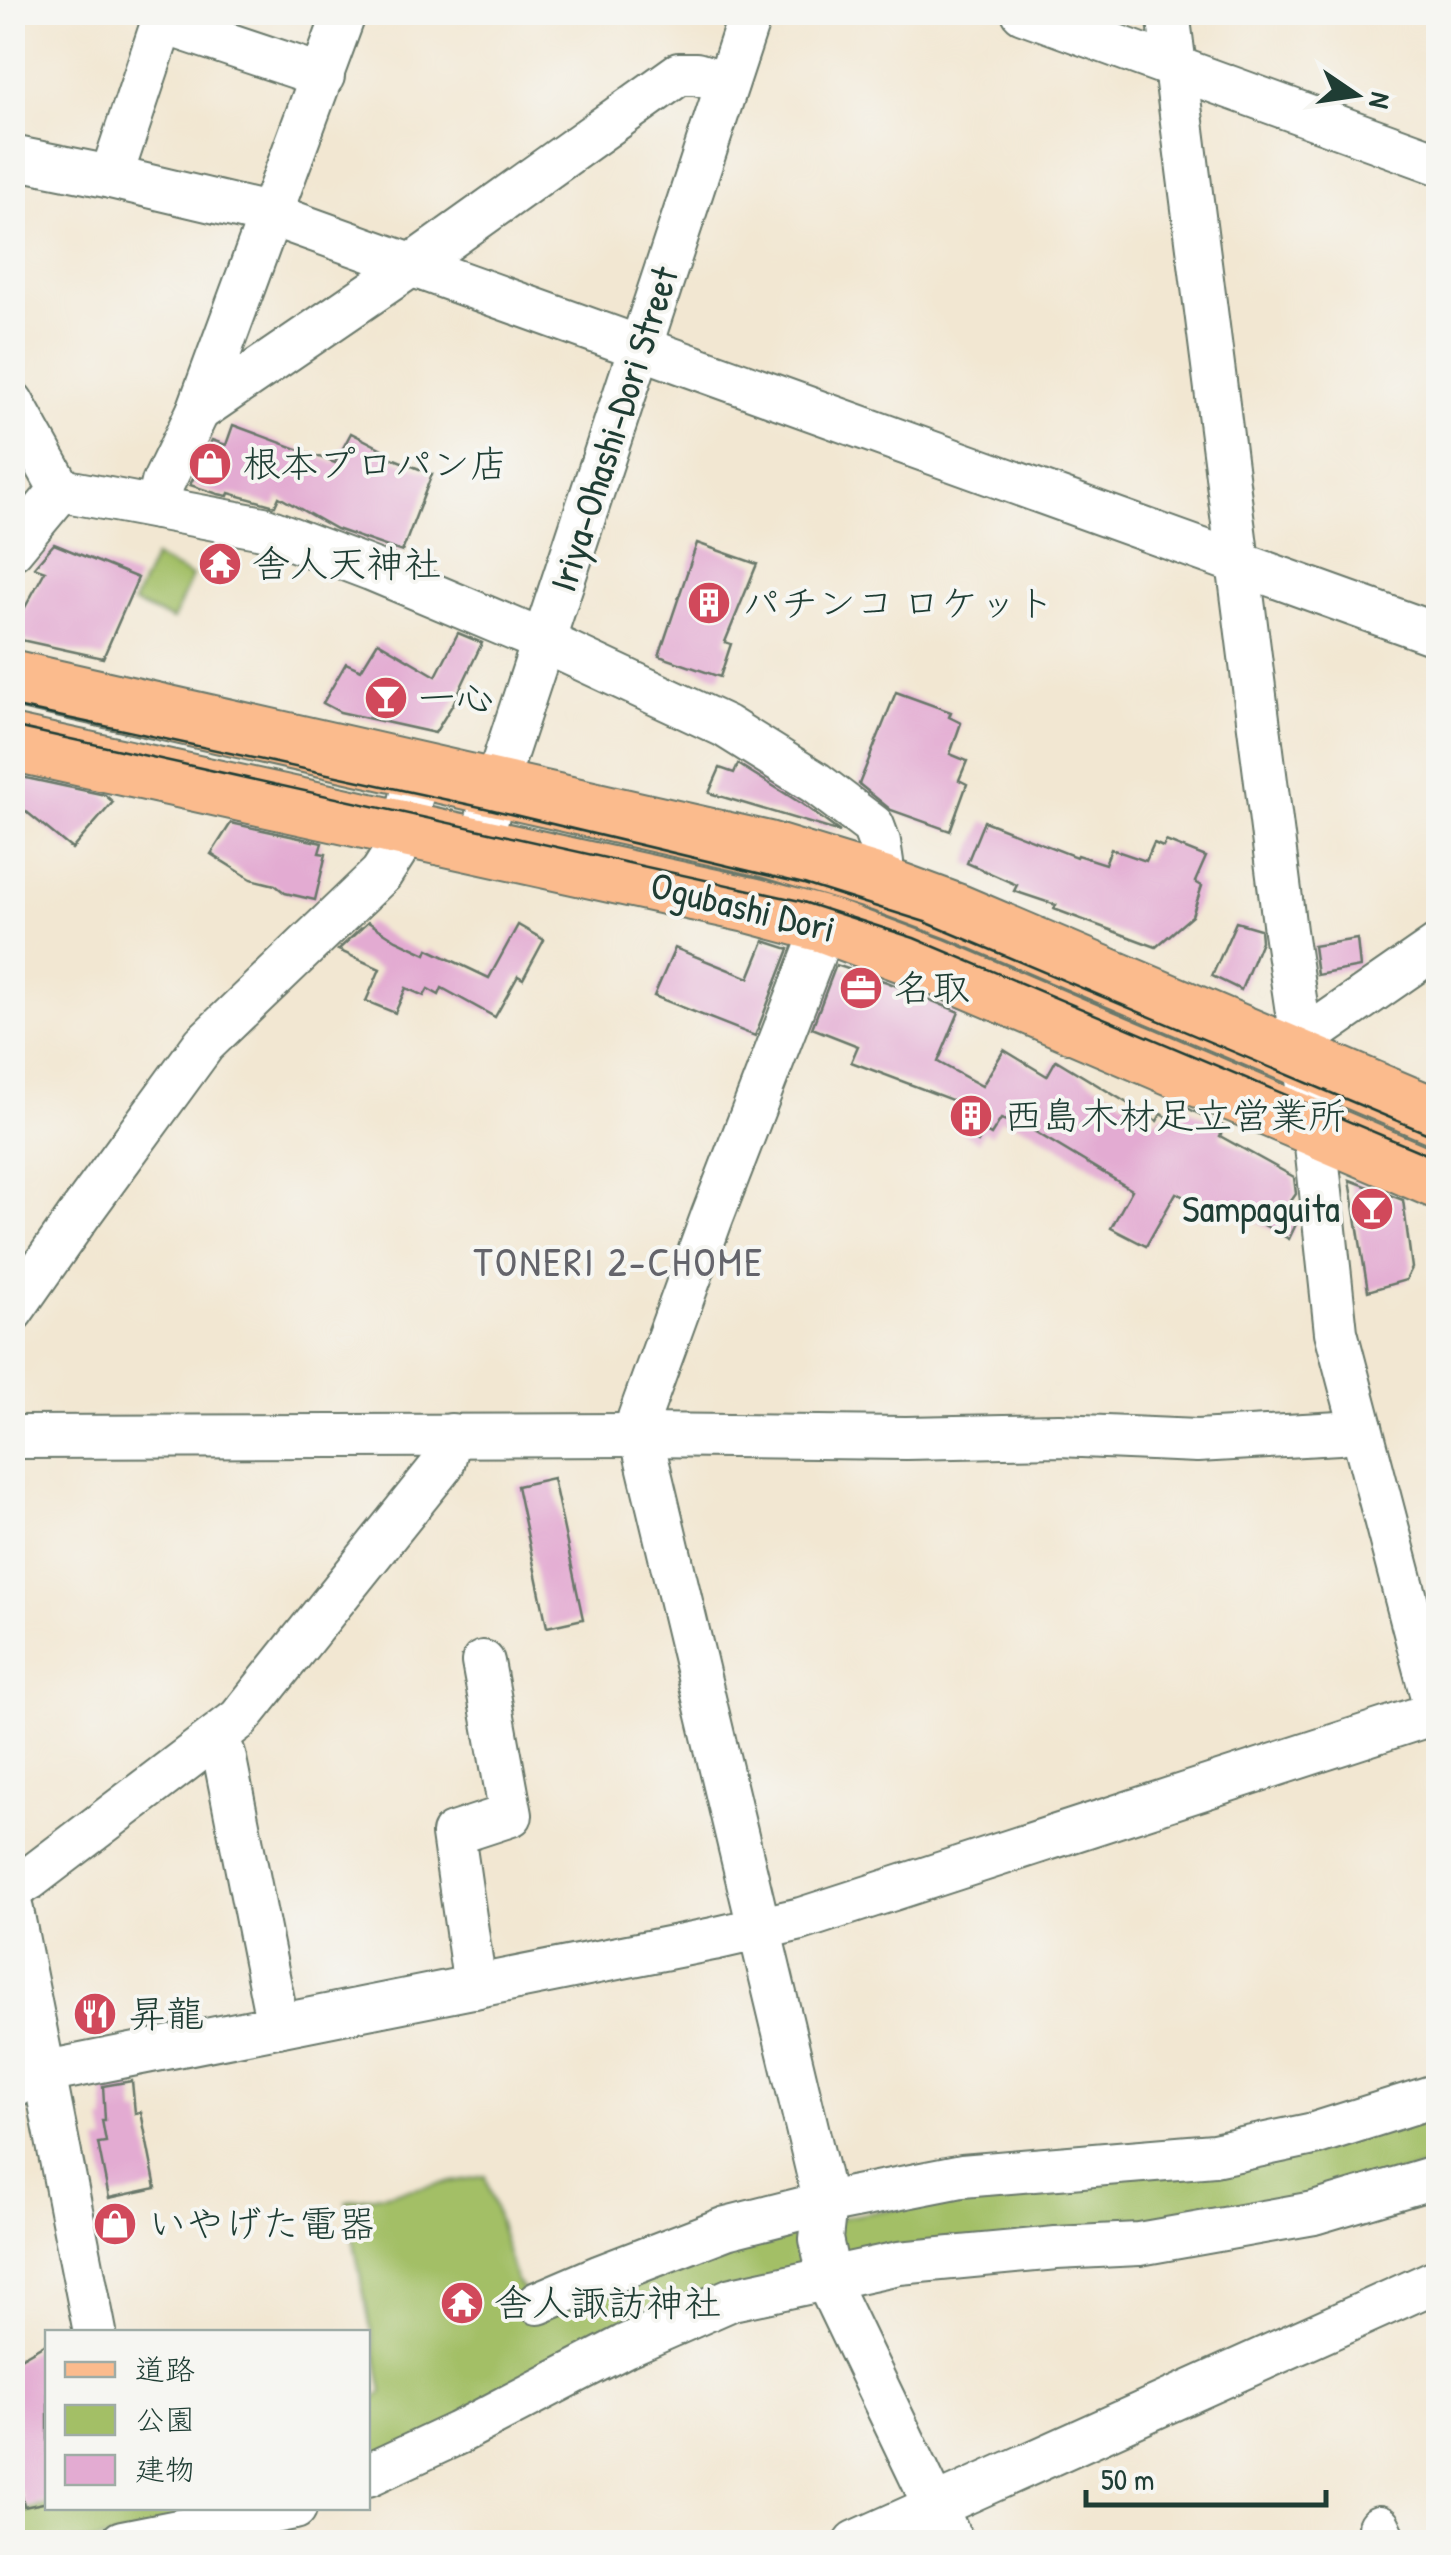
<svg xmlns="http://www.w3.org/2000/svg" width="1451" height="2555" font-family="'Patrick Hand','Klee One',sans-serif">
	<rect width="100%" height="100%" fill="#f6f6f2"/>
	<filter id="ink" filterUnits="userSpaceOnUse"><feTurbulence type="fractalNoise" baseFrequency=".01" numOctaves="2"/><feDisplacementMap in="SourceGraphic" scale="20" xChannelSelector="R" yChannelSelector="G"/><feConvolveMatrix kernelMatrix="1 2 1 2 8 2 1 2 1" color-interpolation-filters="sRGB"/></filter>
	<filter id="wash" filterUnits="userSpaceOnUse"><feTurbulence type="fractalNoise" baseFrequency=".0048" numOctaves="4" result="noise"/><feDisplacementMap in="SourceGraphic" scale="40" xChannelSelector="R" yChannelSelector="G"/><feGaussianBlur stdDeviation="2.25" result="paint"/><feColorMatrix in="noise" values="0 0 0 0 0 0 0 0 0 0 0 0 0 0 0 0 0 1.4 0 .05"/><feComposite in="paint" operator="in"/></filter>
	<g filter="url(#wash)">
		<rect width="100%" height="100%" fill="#f2e7d2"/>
		<g fill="#a3bf66" stroke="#617e4d" stroke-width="2.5">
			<path d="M154,558L192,576L173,620L133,603Z"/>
			<path d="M1438,2113V2164L1259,2211L792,2271L368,2463V2401L383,2392L346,2201L485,2176L516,2281L537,2306L794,2226Z"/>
			<path d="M47,2505L48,2508H248L96,2542H13L12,2513Z"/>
		</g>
		<g id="blocks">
			<g fill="#e3abd2">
				<path d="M233,425L335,463L351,433L384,450L382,454L432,474L402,552L336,529L279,497L275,506L229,493L228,496L218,494L190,485L212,440L226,445Z"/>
				<path d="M697,543L757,564L725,642L731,644L720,677L659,656Z"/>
				<path d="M54,544L138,578L103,658L12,638V631L45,571L34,567Z"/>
				<path d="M458,633L482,643L453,704L435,733L340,712L323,703L346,663L361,670L378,642L436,676Z"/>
				<path d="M896,692L951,712L949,717L961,723L950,754L967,761L959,780L967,784L950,831L891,810L859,784Z"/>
				<path d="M738,764L802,804L840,832L709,793L720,768L734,773Z"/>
				<path d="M12,775L105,795L113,802L72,849L12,800Z"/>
				<path d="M984,821L1076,857L1077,855L1105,864L1111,849L1146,861L1154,843L1163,847L1166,841L1206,857L1195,882L1202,886L1192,916L1156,947L1054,909L1056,905L1014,891L1017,885L967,863Z"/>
				<path d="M231,823L322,843L319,853L326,854L315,900L285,893L275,885L251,879L211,854Z"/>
				<path d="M368,922L396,940L426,954L428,949L489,978L518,925L544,940L523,979L518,976L495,1017L442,988L439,995L428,989L424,996L406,988L395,1013L366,1001L380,969L338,950Z"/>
				<path d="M1236,922L1260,929L1261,941L1241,990L1212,976Z"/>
				<path d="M1357,939L1360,967L1317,975L1313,946Z"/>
				<path d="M764,941L789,949L755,1036L654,996L675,948L749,978Z"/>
				<path d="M836,965L887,982L959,1012L938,1062L982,1086L1004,1050L1047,1076L1056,1060L1157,1121L1161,1114L1174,1120L1181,1105L1225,1127L1220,1136L1294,1177L1296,1194L1291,1201L1298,1220L1289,1239L1231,1207L1212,1211L1176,1193L1146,1246L1111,1228L1132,1190L1032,1130L1001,1119L991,1135L984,1131L978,1142L954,1127L968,1106L851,1062L858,1046L812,1028Z"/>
				<path d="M1350,1180L1403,1200L1412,1268L1406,1280L1368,1291Z"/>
				<path d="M553,1478L583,1619L547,1627L517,1486Z"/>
				<path d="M132,2081L135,2113L141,2112L156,2188L109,2198L98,2143L106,2142L102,2120H105L103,2086Z"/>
				<path d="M48,2342V2502L24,2507L21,2491L12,2496V2363Z"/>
			</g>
		</g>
	</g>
	<g filter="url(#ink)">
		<use href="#blocks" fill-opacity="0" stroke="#69786b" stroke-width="2.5"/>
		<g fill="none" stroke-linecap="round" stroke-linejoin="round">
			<g stroke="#69786b" stroke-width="46">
				<g id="minor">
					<path d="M1023,12L1438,163"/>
					<path d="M1168,12L1285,931L1314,1127L1336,1332L1438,1720"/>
					<path d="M164,23L323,76"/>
					<path d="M12,157L111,177L272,215L1438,635"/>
					<path d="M111,177L166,12"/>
					<path d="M12,402L61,490L12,549"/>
					<path d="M198,411L412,265L679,74H696L727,83"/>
					<path d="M61,490L263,528L371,569L545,642L725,726L816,783L873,826L879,842L882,862L881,884"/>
					<path d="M157,508L163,483L198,411L345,12"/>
					<path d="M480,847L495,787L751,12"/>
					<path d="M825,925L712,1217L639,1418L641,1435L825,2203L821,2239L833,2294L952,2542"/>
					<path d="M1304,1059L1314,1032L1438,946"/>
					<path d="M12,1311L80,1214L204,1044L381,874L397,849L419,770"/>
					<path d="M12,1437L641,1435L906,1438L1059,1435L1197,1441L1339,1433L1361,1427"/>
					<path d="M216,1737L224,1754L278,2026"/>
					<path d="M12,1889L29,1879L239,1719L443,1464L451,1435"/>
					<path d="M12,1910L95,2332"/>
					<path d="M475,1987L453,1834L511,1815L483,1662"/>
					<path d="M12,2088L21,2082L46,2072L713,1939L801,1919L1438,1712"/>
					<path d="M538,2303L601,2276L726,2228L825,2203L962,2176L1214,2155L1314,2134L1438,2095"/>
					<path d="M368,2475L458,2433L625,2346L732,2299L899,2263L1056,2248L1139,2244L1314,2213L1438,2176"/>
					<path d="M1379,2527L1386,2542"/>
					<path d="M122,2542L295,2508"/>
					<path d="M856,2542L1438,2280"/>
				</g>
			</g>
			<g stroke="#69786b" stroke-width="59">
				<g id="major">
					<path d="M12,678L766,849L881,884L957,912L1438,1117"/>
					<path d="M12,743L754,906L825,925L935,966L1438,1181"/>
				</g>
			</g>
			<use href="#minor" stroke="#fff" stroke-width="42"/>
			<use href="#major" stroke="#fbbb8d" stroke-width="55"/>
			<g stroke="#1f3d34" stroke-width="2.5">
				<path d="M12,706L485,808L804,884L925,922L1438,1138"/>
				<path d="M12,726L800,901L914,938L1438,1159"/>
			</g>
		</g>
	</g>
	<defs>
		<g id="shop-disc" transform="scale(2.25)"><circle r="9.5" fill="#d1495b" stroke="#f6f6f2"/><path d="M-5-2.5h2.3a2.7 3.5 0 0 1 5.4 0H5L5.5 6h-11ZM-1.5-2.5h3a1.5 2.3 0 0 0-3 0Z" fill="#fff"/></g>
		<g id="temple-disc" transform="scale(2.25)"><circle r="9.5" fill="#d1495b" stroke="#f6f6f2"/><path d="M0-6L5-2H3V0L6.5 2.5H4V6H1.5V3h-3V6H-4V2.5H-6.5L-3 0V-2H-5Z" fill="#fff"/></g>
		<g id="building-disc" transform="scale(2.25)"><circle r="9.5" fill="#d1495b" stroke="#f6f6f2"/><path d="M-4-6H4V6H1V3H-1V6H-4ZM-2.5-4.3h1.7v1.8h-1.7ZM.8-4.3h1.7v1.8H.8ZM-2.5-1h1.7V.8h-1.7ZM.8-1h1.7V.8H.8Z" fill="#fff"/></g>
		<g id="bar-disc" transform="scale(2.25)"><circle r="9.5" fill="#d1495b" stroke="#f6f6f2"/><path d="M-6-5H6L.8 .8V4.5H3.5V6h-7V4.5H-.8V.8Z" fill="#fff"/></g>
		<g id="office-disc" transform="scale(2.25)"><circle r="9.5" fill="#d1495b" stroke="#f6f6f2"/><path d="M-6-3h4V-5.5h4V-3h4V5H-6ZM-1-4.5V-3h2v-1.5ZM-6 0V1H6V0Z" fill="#fff"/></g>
		<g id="restaurant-disc" transform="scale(2.25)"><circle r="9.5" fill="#d1495b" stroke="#f6f6f2"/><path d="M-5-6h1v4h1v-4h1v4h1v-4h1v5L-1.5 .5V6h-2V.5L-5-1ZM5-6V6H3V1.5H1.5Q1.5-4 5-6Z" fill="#fff"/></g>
	</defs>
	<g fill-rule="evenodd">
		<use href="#shop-disc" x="210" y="464"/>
		<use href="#temple-disc" x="220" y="564"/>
		<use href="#building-disc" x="709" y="603"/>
		<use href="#bar-disc" x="386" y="698"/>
		<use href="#office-disc" x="861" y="988"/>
		<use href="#building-disc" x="971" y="1116"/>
		<use href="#bar-disc" x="1372" y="1209"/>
		<use href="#restaurant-disc" x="95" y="2014"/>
		<use href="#shop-disc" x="115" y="2224"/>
		<use href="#temple-disc" x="462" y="2303"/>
	</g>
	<g text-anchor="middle" stroke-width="8" stroke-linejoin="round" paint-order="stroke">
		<g font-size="38" fill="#1f3d34" stroke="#f6f6f2">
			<text transform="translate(614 429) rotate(-72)" y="13">Iriya-Ohashi-Dori Street</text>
			<text transform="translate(743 907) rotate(14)" y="13">Ogubashi Dori</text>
		</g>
		<g font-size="38" fill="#1f3d34" stroke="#f6f6f2" text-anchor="start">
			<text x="242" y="477">根本プロパン店</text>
			<text x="252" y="577">舎人天神社</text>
			<text x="742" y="616">パチンコ ロケット</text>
			<text x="418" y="711">一心</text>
			<text x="894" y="1001">名取</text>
			<text x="1004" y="1129">西島木材足立営業所</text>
			<text x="1340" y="1222" text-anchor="end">Sampaguita</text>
			<text x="128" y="2027">昇龍</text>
			<text x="148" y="2237">いやげた電器</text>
			<text x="494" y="2316">舎人諏訪神社</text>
		</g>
		<g font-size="40" letter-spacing="2.5" fill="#64646b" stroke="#f6f6f2">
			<text x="619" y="1276">TONERI 2-CHOME</text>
		</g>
	</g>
	<rect width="1451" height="2555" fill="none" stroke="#f6f6f2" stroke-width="50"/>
	<rect x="45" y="2330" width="325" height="180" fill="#f6f6f2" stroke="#a0aca6" stroke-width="2.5"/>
	<rect x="65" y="2362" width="50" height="15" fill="#fbbb8d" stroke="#a0aca6" stroke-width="2.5"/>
	<text x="135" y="2380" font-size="30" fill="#1f3d34">道路</text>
	<rect x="65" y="2405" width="50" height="30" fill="#a3bf66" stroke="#a0aca6" stroke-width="2.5"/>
	<text x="135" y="2430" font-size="30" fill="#1f3d34">公園</text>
	<rect x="65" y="2455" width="50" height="30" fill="#e3abd2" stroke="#a0aca6" stroke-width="2.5"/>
	<text x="135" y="2480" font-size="30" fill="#1f3d34">建物</text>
	<g transform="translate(1356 95) rotate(103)" stroke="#f6f6f2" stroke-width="8" paint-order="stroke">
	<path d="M0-8L18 38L0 25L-18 38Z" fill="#1f3d34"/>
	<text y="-15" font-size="28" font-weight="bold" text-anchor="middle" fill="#1f3d34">N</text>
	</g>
	<path d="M1086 2490v15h240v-15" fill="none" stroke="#1f3d34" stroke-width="5"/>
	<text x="1101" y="2490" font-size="30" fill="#1f3d34" stroke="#f6f6f2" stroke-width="8" paint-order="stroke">50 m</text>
</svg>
